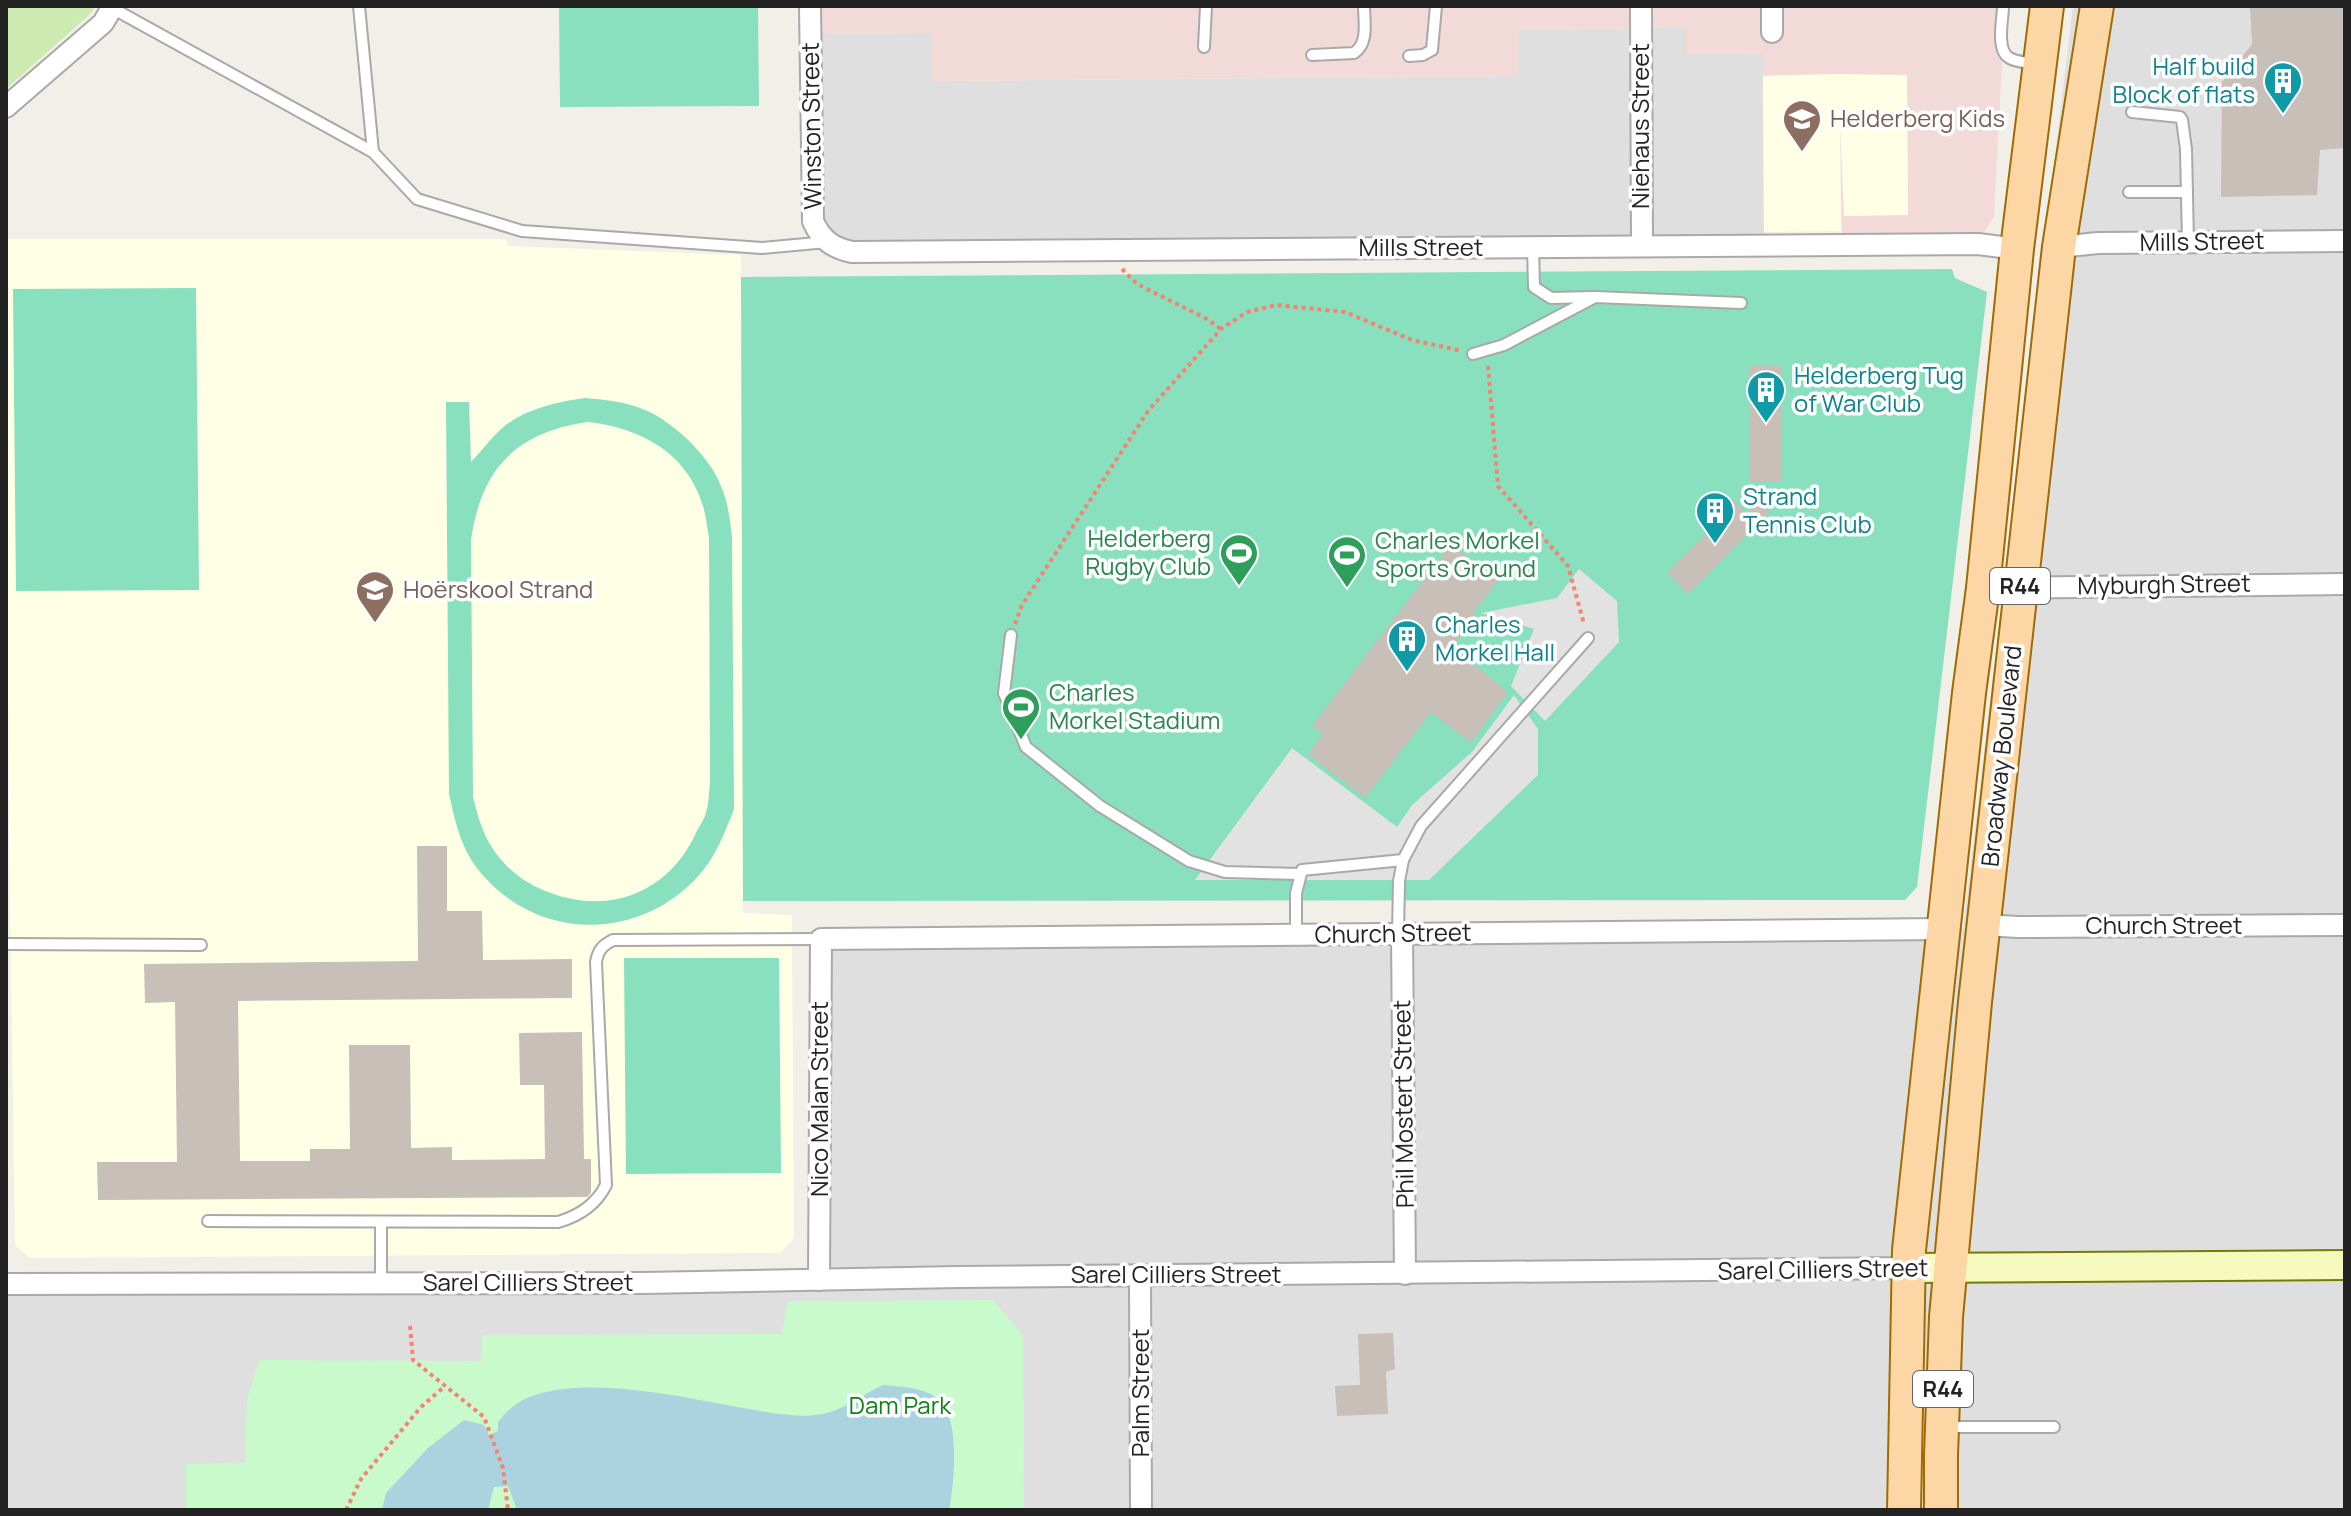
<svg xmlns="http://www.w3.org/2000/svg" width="2351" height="1516" font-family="Manrope,sans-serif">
	<rect width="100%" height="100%" fill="#f2efe9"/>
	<g fill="#e0dfdf">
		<path d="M2073,6H2345V1510H6V1283L820,1277L822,940L1963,929Z"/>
		<path d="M1686,27L1687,54L1763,53L1764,243L852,251L820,232L812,34L932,33L933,81L1518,76V30Z"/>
	</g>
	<path fill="#f2dad9" d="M812,6H2005L1994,216L1978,242L1842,243L1839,74L1763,76V53L1686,54V27L1519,30L1518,76L933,81L931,33L812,34Z"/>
	<g fill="#ffffe5">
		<path d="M1839,74L1907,75L1908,215L1844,216L1840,123L1841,231L1764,232L1763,76Z"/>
		<path d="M6,239H505L509,246L741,255L743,913L792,915L794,1238L780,1253L29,1258L15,1245L9,837Z"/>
	</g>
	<path fill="#cdebb0" d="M6,6H96L88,16L6,89Z"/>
	<path fill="#c8facc" d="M993,1300L1023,1336L1024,1510H186V1464L245,1463L247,1400L259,1360L481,1361L482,1335L782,1334L788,1301Z"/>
	<g fill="#88e0be" fill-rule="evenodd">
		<path d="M559,6H758L759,106L560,107Z"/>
		<path d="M1952,269L1955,278L1987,292L1917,887L1905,900L743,901L741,277Z"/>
		<path d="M196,288L199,590L16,591L13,289Z"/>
		<path d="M585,398C631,402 652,407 686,438C703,454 717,472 724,494C729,508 730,523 732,537L734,809C725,832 716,856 700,874C639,944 533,941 477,868C460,846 455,820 449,794L446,402H469L471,462C481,452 490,439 501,429C524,409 556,402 585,398ZM588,422C640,428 687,452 703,506C706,516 707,527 709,537L710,782C709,792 709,803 706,813C704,820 698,828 695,835C668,892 610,915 551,893C527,885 507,870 493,849C482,833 478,816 473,797L471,540C481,469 516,432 588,422Z"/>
		<path d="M624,958H779L781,1173L626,1174Z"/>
	</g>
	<g fill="#e2e2e2">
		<path d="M1579,569L1617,601L1619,642L1545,721L1511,686L1534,629L1481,613L1557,598Z"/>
		<path d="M1514,695L1538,729V775L1429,880H1195L1292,748L1397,827L1412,805L1472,752Z"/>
	</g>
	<path fill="#aad3df" d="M883,1385C902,1387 929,1387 942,1403C960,1426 954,1484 949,1510H517L508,1486L494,1487L488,1510H382L386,1493L428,1448L464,1420L484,1425L489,1435L498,1431V1422C503,1416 509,1409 515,1405C566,1369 685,1398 743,1408C767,1412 798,1419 822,1414C844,1410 863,1394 883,1385Z"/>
	<g fill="#c7bfb8">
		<path d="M2250,6H2345V148L2320,150L2317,195L2221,197L2222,82L2252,44Z"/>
		<rect x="1750" y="366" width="32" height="116"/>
		<path d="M1750,491L1770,511L1688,594L1667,573L1723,517L1718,513L1732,499L1750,516Z"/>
		<path d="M1451,544L1498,581L1473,613L1476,616L1452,647L1508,692L1471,743L1431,712L1365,798L1308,754L1323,734L1312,726Z"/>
		<path d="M417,846H447V911H482L483,960L572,959V998L238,1001L240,1161H310V1149H350L349,1045H410L411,1148L452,1147V1160L545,1159L544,1085H520L519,1033L582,1032L584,1159H591V1193L587,1197L98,1200L97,1162H177L175,1002L145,1003L144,964L418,961Z"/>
		<path d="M1393,1333L1395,1369L1386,1372L1388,1414L1337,1416L1335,1386L1360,1385L1358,1334Z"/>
	</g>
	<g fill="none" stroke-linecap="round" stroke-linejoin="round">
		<g stroke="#a9a9a9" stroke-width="14">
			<g id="lane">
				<path d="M359,6L373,152"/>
				<path d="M2003,6C2003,19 1996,48 2008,57C2014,62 2026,62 2034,64"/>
				<path d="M112,8L373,152L417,199L522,231L762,248L827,242"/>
				<path d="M1204,47L1206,6"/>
				<path d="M1312,55L1354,53C1369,43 1364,22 1364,6"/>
				<path d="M1409,56L1423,55L1432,50L1436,6"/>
				<path d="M2132,112L2180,117L2182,120L2186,149L2188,242"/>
				<path d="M2129,192H2187"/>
				<path d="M1533,247L1534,287L1551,298L1593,297"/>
				<path d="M1473,354L1504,345L1595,297L1741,303"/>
				<path d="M1011,635L1004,693L1026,747L1100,806L1189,861L1225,872L1300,874"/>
				<path d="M1398,934L1399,881L1403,860L1421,826L1588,638"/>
				<path d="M1296,935V893L1302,870L1403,860"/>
				<path d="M6,944L201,945"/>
				<path d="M208,1221L558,1222C579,1216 596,1205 606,1185L596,962C598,950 603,945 613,940L821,939"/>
				<path d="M381,1222V1283"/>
				<path d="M1948,1427H2054"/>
			</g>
		</g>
		<g stroke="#a9a9a9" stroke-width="24">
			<g id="street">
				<path d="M810,6L813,221C821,240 833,248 852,252L1978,244L2017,249"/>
				<path d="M1641,6L1642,246"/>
				<path d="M1772,32V6"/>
				<path d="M6,107L103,23L113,6"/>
				<path d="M2059,247L2098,243L2345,241"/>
				<path d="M1983,588L2345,584"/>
				<path d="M1983,925L2018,927L2345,925"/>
				<path d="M1402,933L1405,1274"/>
				<path d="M1140,1275L1141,1510"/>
				<path d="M819,1280L821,939L1944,929"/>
				<path d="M6,1284L643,1283L958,1277L1909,1268"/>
			</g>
		</g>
		<g stroke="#707d05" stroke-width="32">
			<path id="secondary" d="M1909,1268L2345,1265"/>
		</g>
		<g stroke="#a06b00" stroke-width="36">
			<g id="primary">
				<path d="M1904,1510L1909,1250L1969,693L1983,588L2017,249L2047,6"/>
				<path d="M1941,1510V1455L1946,1317L1975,1002L2059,247L2097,6"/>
			</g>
		</g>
		<g stroke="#fa8072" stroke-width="4" stroke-dasharray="4 4" stroke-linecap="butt">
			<path d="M1122,269L1137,284L1207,319L1221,329"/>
			<path d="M1488,366L1498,486L1568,566L1584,624"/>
			<path d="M1015,624L1022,605L1148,411L1221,329L1247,312L1276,305L1345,312L1412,340L1462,351"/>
			<path d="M410,1326L413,1360L484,1417L503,1468L508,1510"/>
			<path d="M346,1510L361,1479L421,1407L445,1386"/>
		</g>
		<use href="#lane" stroke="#fff" stroke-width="10"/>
		<use href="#street" stroke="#fff" stroke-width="20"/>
		<use href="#secondary" stroke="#f7fabf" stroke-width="28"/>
		<use href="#primary" stroke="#fcd6a4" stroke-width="32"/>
	</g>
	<defs>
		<g id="building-pin" transform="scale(2)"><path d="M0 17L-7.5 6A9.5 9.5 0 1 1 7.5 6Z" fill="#0f9aa8" stroke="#fff"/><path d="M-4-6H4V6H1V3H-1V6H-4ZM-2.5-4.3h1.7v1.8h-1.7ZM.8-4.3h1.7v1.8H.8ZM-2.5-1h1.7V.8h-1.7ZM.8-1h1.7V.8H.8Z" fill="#fff"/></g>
		<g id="school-pin" transform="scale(2)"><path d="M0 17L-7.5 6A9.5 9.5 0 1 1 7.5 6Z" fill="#8d6e63" stroke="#fff"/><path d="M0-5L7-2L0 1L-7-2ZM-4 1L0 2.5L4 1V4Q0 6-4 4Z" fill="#fff"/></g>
		<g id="stadium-pin" transform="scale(2)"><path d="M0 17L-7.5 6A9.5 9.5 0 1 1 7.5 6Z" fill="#2e9e5b" stroke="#fff"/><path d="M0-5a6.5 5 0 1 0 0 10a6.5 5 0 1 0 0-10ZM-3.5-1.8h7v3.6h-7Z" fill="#fff"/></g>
	</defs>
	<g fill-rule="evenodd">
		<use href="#building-pin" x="2283" y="81"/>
		<use href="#school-pin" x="1802" y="119"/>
		<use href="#building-pin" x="1766" y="390"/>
		<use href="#building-pin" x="1715" y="511"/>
		<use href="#stadium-pin" x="1239" y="553"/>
		<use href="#stadium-pin" x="1347" y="555"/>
		<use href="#school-pin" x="375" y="590"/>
		<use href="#building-pin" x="1407" y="639"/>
		<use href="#stadium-pin" x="1021" y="707"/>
	</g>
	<g text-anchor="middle" stroke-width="7" stroke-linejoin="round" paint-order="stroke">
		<g fill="#fff" stroke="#646464" stroke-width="2">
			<rect x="1990" y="568" width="60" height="36" rx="6"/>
			<rect x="1913" y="1371" width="60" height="36" rx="6"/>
		</g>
		<g font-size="22" font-weight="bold" fill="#222">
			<text x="2020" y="594">R44</text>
			<text x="1943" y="1397">R44</text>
		</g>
		<g font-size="24" fill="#0d838f" stroke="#fff" text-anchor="start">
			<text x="2255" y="75" text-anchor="end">Half build<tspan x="2255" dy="28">Block of flats</tspan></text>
			<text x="1794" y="384">Helderberg Tug<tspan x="1794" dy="28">of War Club</tspan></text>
			<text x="1743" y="505">Strand<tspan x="1743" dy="28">Tennis Club</tspan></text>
			<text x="1435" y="633">Charles<tspan x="1435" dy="28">Morkel Hall</tspan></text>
		</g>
		<g font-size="24" fill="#785e54" stroke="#fff" text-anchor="start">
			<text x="1830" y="127">Helderberg Kids</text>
			<text x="403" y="598">Hoërskool Strand</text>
		</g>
		<g font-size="24" fill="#222" stroke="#fff">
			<text transform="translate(812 126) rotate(-91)" y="8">Winston Street</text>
			<text transform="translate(1641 126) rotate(-90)" y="8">Niehaus Street</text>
			<text transform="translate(2202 242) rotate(-1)" y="8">Mills Street</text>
			<text x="1421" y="256">Mills Street</text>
			<text transform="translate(2164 585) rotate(-1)" y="8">Myburgh Street</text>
			<text transform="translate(2002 756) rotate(-84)" y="8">Broadway Boulevard</text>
			<text x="2164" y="934">Church Street</text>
			<text transform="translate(1393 934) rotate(-1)" y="8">Church Street</text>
			<text transform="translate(820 1099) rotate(-90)" y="8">Nico Malan Street</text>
			<text transform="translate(1404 1104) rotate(-91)" y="8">Phil Mostert Street</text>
			<text transform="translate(1823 1270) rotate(-1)" y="8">Sarel Cilliers Street</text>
			<text x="1176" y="1283">Sarel Cilliers Street</text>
			<text x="528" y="1291">Sarel Cilliers Street</text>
			<text transform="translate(1141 1393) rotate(-90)" y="8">Palm Street</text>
		</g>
		<g font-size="24" fill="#27864d" stroke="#fff" text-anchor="start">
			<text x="1211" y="547" text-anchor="end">Helderberg<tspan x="1211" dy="28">Rugby Club</tspan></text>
			<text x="1375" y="549">Charles Morkel<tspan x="1375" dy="28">Sports Ground</tspan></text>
			<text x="1049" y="701">Charles<tspan x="1049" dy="28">Morkel Stadium</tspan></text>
		</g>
		<g font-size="24" fill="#0c8416" stroke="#fff">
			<text x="900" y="1414">Dam Park</text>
		</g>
	</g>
	<rect width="2351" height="1516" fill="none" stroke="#222222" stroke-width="16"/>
</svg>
